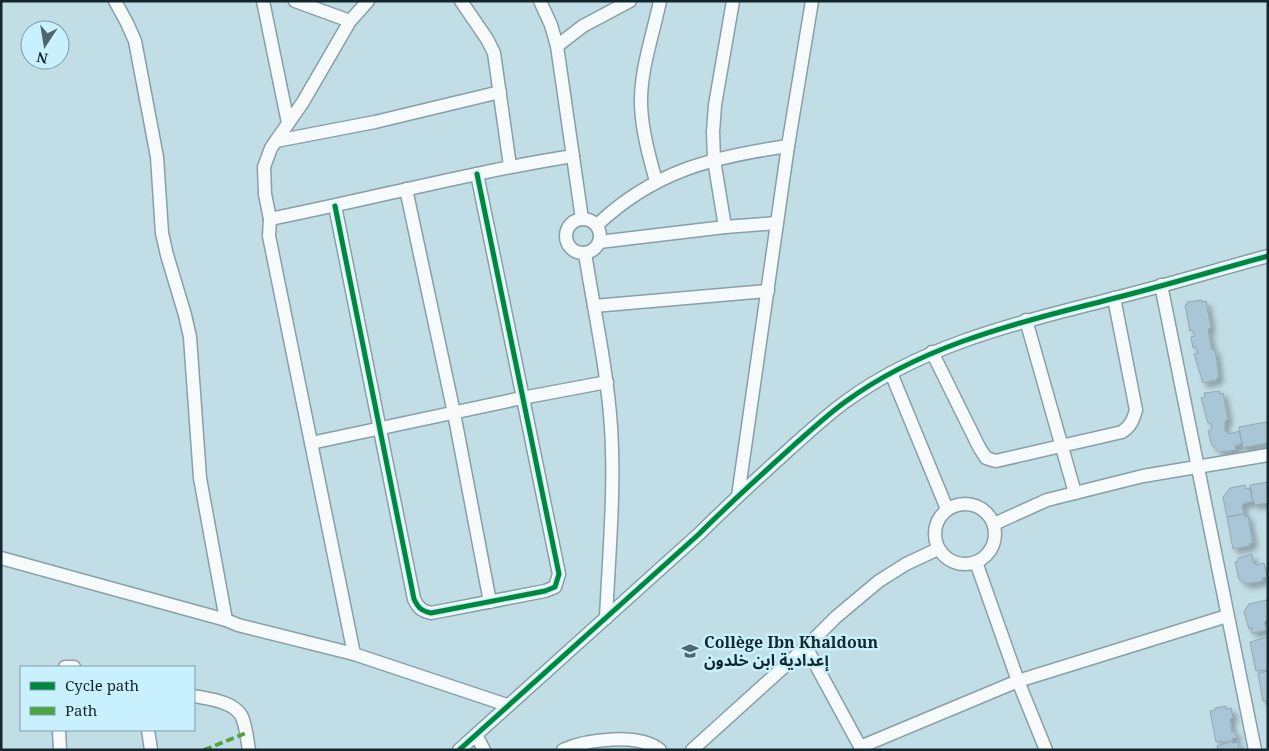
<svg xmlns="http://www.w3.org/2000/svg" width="1269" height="751" font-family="'Noto Serif','Noto Sans Arabic',serif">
	<defs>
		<filter id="shadow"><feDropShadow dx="4.5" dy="4.5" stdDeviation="2.5" flood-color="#0004"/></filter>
	</defs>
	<rect width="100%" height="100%" fill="#c1dde6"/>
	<g fill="#a8c6d6" stroke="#94a7b0" filter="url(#shadow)">
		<path d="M1202,300V302L1206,301L1211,328L1208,329L1212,350L1215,349L1219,377L1217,378V380L1203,383L1194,354L1198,353L1196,347L1193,348L1191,337L1195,336L1192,330L1190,331L1185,305H1187V302Z"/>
		<path d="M1220,391L1219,394L1223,393L1228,420L1225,421V431L1230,434L1239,431L1242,444L1235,446L1236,450L1220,452L1212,445L1208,431L1212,429L1211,423H1208L1201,398L1205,397L1204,393Z"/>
		<path d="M1266,422L1268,425V443L1243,448L1239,427Z"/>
		<path d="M1268,482V503L1255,505L1254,502H1253L1250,485Z"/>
		<path d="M1245,485L1246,489L1250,488L1253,502L1244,503L1242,507L1245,514L1227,517L1223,497L1230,488Z"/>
		<path d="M1245,514V517L1248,516L1253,543L1249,544L1250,546L1233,549L1227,517Z"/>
		<path d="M1252,554L1253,562L1256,565L1264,563L1267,577L1262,578L1263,581L1247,584L1239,579L1235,562L1238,561V558Z"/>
		<path d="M1267,600L1268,619L1264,623L1267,630L1252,633V628L1249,629L1244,612L1249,604Z"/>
		<path d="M1268,637V670L1256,671L1250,642Z"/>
		<path d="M1268,671V703L1266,704V701H1263L1258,673Z"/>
		<path d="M1226,706V709L1231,708L1233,718L1230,719L1232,732L1235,731L1237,738L1232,739V741L1222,743V741L1216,742L1210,711L1215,710V708Z"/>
		<path d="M1232,741L1233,743L1238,742L1239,750H1218L1217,746Z"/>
	</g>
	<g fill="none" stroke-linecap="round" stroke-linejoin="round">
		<g stroke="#899fa6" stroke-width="15">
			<g id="minor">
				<path d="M115,1L127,23L135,41L157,157L162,233L167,255L185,315L190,337L200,478L226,620"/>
				<path d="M263,1L288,123"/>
				<path d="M295,1L350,21"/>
				<path d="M461,1L487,39L494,53L510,166"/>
				<path d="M540,1L551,25L557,46L582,219"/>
				<path d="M557,46L583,26L630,1"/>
				<path d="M276,141L375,122L500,92"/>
				<path d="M656,181C649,156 642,131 641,105C640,70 653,35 660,1"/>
				<path d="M406,189L454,413L490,602"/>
				<path d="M335,206L414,599C418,608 422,611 431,613L545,591L555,587L559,574L477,174"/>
				<path d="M270,219C371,199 471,172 573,156"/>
				<circle cx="583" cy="236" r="17"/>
				<path d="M597,225C654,171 712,157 788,146"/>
				<path d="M725,227L714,160L713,132L715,105L733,1"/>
				<path d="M599,242L725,227L777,223"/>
				<path d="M585,253C594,311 607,368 611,427C615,490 609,554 606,618"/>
				<path d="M1161,285L1255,750"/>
				<path d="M594,306L768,291"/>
				<path d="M1026,320L1075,493"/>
				<path d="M932,352L979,447L986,458L996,461L1122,432C1131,426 1133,420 1136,410L1114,298"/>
				<path d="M891,373L947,509"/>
				<path d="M311,443L522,398L607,382"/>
				<path d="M738,496L788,146L812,1"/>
				<circle cx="965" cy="534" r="30"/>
				<path d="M994,524L1047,500L1143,476L1268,455"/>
				<path d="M1,558L226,620L238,625L354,654L507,705"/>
				<path d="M976,562L1018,681L1046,750"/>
				<path d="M806,647L862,750"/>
				<path d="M354,654L269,236L270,219L265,194L264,167L271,148L303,102L350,21L368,1"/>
				<path d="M65,667H74"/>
				<path d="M194,696C208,699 232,701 241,715C246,724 247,739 249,750"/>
				<path d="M59,730L60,750"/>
				<path d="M148,730L151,750"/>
				<path d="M476,735L484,750"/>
				<path d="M860,747L1018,681L1227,616"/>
				<path d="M459,750L699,534C730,503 761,475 793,446C810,431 827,415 845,402C924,344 1018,323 1111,299C1164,286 1216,270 1268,256"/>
				<path d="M563,750C587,739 639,733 660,750"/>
				<path d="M692,750L806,647L836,617L879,581L906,564L938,549"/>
			</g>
		</g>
		<use href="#minor" stroke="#f6fafb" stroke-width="12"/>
		<path stroke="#4ea343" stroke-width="4" stroke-dasharray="8 4" stroke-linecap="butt" d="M204,750L246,733"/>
		<g stroke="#c8f0fd" stroke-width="8">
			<g id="cycleway">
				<path d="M335,206L414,599C418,608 422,611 431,613L545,591L555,587L559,574L477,174"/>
				<path d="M459,750L699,534C730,503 761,475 793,446C810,431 827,415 845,402C924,344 1018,323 1111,299C1164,286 1216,270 1268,256"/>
			</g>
		</g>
		<use href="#cycleway" stroke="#00873e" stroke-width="5"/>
	</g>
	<defs>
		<g id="school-bare" transform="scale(1.35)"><path d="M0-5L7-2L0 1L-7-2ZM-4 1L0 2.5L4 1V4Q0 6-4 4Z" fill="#4f666d" stroke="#c8f0fd" stroke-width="2.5" paint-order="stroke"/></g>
	</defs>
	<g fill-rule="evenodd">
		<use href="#school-bare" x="690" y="651"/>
	</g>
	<g text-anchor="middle" stroke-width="5" stroke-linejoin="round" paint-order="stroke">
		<g font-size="16" font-weight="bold" fill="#12262c" stroke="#c8f0fd" text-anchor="start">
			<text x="704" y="648">Collège Ibn Khaldoun<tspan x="704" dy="18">إعدادية ابن خلدون</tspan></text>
		</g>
	</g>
	<rect width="1269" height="751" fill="none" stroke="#12262c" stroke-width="5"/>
	<rect x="20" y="666" width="175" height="65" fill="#c8f0fd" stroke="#7f9fa9"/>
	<rect x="30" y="682" width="25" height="8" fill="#00873e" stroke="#7f9fa9"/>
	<text x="65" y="691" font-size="15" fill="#12262c">Cycle path</text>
	<rect x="30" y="707" width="25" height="8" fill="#4ea343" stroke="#7f9fa9"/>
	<text x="65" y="716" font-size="15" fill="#12262c">Path</text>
	<g transform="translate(45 45) rotate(192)"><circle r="24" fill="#c8f0fd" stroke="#7f9fa9"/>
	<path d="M0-4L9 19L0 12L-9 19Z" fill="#4f666d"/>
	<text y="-8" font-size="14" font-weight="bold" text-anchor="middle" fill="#12262c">N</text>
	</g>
</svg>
